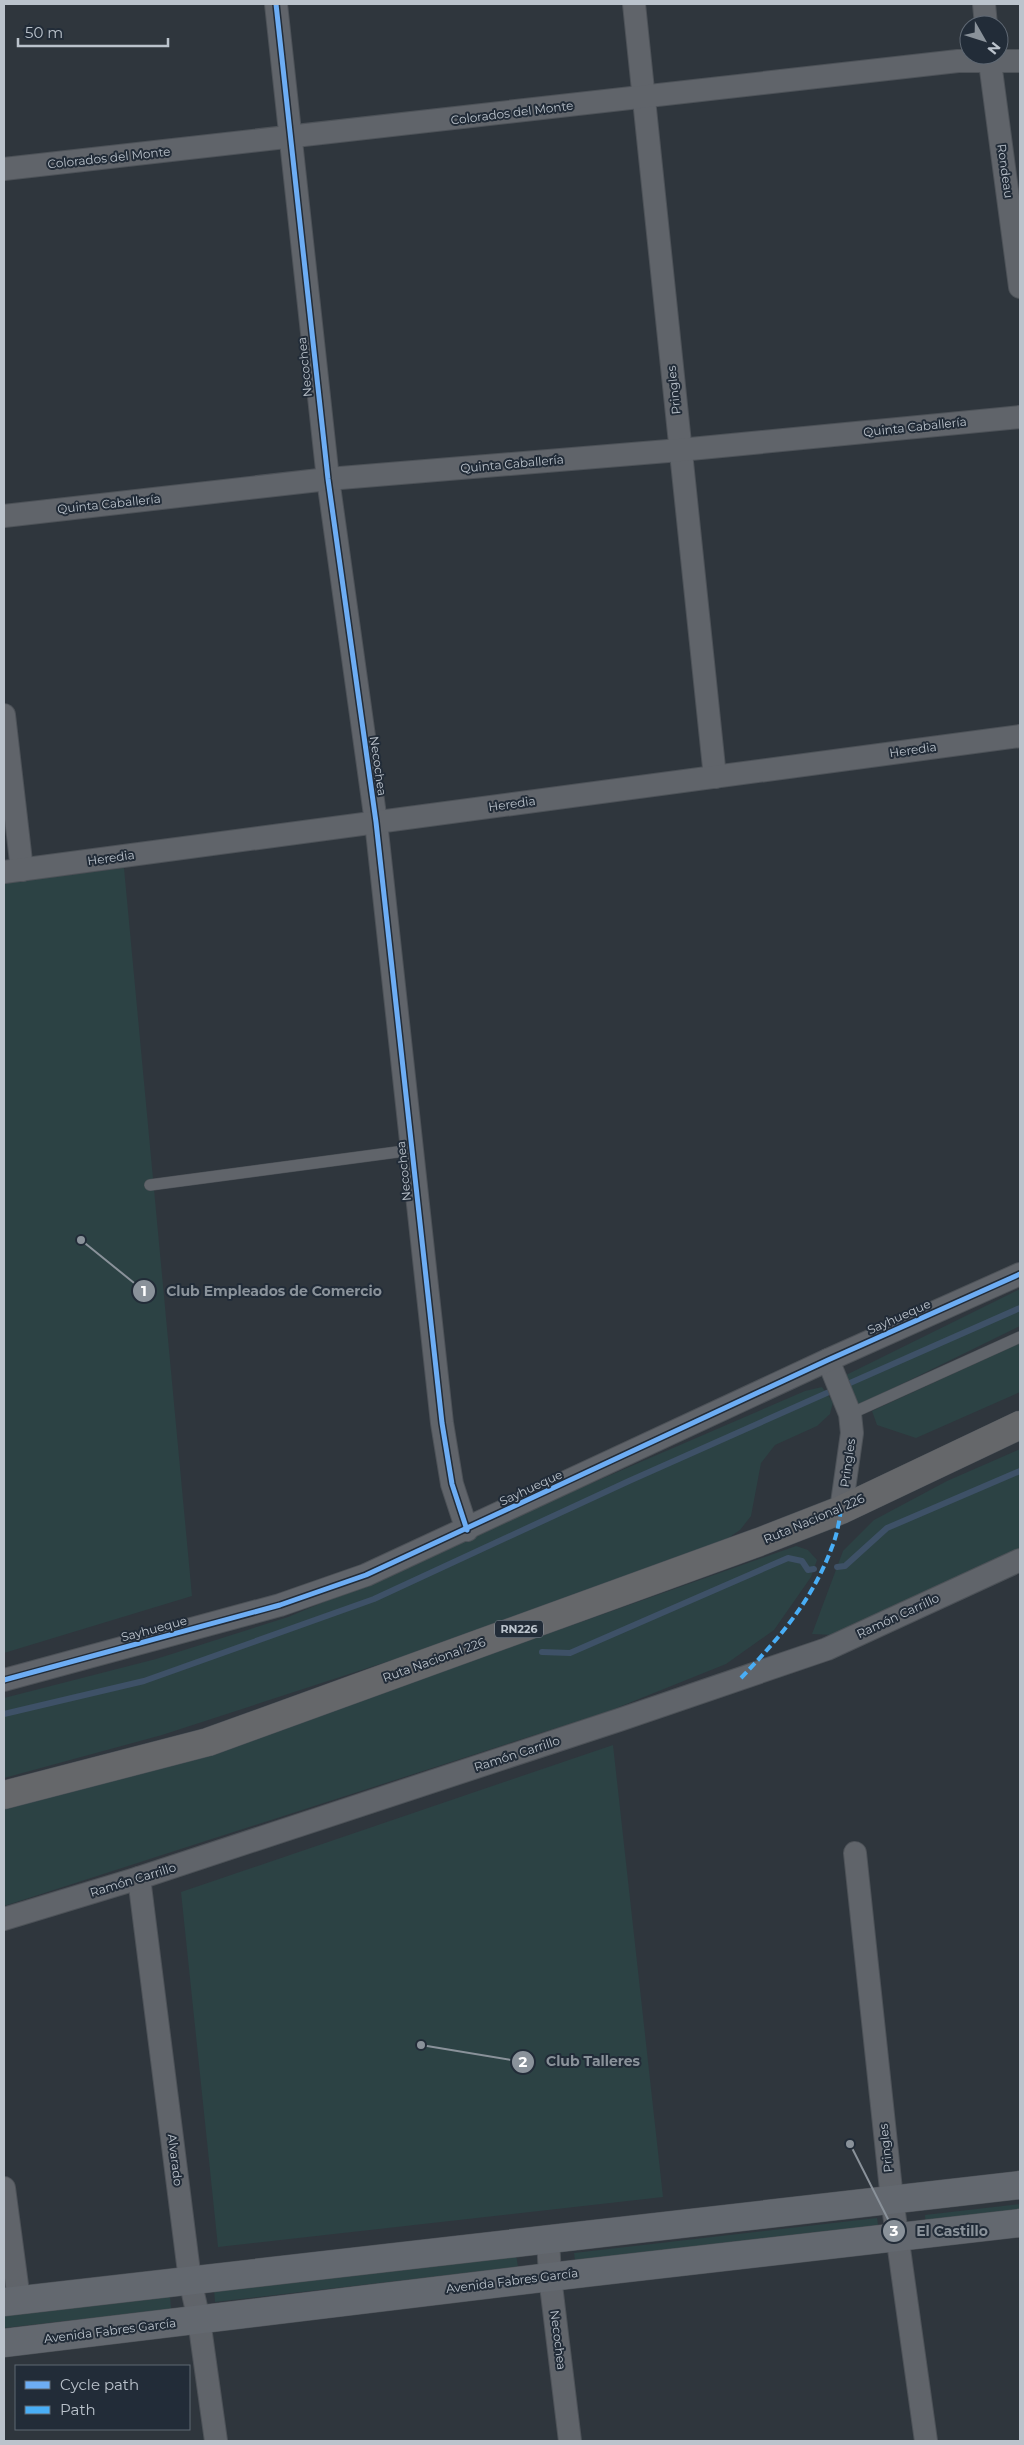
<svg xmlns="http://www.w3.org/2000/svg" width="1024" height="2445" font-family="Montserrat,sans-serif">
	<rect width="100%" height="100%" fill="#2f363d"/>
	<g fill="#2c4244">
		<path d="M124,868L192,1596L4,1653V883Z"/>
		<path d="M1020,1289V1326L857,1406L842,1377Z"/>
		<path d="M1020,1343V1392L916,1438L877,1425L872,1411Z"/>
		<path d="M822,1387L833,1402L830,1414L817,1426L775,1445L761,1463L751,1516L740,1530L721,1543L426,1649L162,1735L4,1778V1698L156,1659L288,1617L422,1561L578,1489L805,1391Z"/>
		<path d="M1020,1449V1552L833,1635L812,1634L843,1551L874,1520L947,1481Z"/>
		<path d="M796,1546L808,1550L817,1560L811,1577L774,1630L726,1664L609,1711L4,1906V1809L140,1772L386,1691Z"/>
		<path d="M613,1745L663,2197L218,2247L181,1892Z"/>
		<path d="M1020,2204V2217L926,2228L925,2215Z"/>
		<path d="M877,2218L879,2232L576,2267L574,2253Z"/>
		<path d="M516,2254L518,2267L215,2302L214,2289Z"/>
		<path d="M170,2295L171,2309L4,2328V2314Z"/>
	</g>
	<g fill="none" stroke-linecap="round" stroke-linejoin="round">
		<g stroke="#3e5167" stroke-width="6">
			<path d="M850,1383L1020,1308"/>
			<path d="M837,1567L845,1566L887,1528L1020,1471"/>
			<path d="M542,1652L570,1653L788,1558L802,1561L808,1570L814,1569"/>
			<path d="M4,1714L144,1681L374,1599L629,1481L829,1392"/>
		</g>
		<g stroke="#4d5258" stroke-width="12">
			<g id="lane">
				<path d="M150,1185L412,1150"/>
				<path d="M850,1414L1020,1337"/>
			</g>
		</g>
		<g stroke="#4d5258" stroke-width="24">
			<g id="street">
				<path d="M276,4L328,479L376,822L442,1423L452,1484L467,1530"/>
				<path d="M634,4L715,777"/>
				<path d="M984,4L986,25"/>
				<path d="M989,55L1020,287"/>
				<path d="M4,169L958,61H1020"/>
				<path d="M4,516L328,479L680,450L1020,417"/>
				<path d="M4,715L22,870"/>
				<path d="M4,872L1020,736"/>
				<path d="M828,1360L850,1414L852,1433L841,1510"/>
				<path d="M4,1680L280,1605L366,1575L828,1360L1020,1274"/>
				<path d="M855,1853L892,2199L926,2441"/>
				<path d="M139,1878L190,2280L199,2320L216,2441"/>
				<path d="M4,1919L139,1878L619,1720L827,1649L1020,1560"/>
				<path d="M4,2188L19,2300"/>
				<path d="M548,2238L550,2277L570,2441"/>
			</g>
		</g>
		<g stroke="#4d5258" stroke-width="29">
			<g id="secondary">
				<path d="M4,2302L1020,2185"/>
				<path d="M4,2343L550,2277L1020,2223"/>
			</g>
		</g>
		<g stroke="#4c5259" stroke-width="29">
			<path id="highway" d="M4,1795L208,1742L759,1542L841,1510L1020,1425"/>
		</g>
		<use href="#lane" stroke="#60646a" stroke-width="11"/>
		<use href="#street" stroke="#60646a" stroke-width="22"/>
		<use href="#secondary" stroke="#63686f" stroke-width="28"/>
		<use href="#highway" stroke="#65676a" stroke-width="28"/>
		<path stroke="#49aef6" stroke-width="4" stroke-dasharray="8 4" stroke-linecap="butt" d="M741,1678C780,1637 812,1601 832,1547C837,1535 839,1522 841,1510"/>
		<g stroke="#222c38" stroke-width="8">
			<g id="cycleway">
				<path d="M276,4L328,479L376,822L442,1423L452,1484L467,1530"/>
				<path d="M4,1680L280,1605L366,1575L828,1360L1020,1274"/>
			</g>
		</g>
		<use href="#cycleway" stroke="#6dadf4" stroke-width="5"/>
	</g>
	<g text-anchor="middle" stroke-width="4" stroke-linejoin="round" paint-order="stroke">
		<rect fill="#222c38" stroke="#8d96a0" stroke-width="1" x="495" y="1620.5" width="48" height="17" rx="4"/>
		<g font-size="11" font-weight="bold" fill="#bbc3cc">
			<text x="519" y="1633">RN226</text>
		</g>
		<g font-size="12" fill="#bbc3cc" stroke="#222c38">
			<text transform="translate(512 113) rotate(-7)" y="4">Colorados del Monte</text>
			<text transform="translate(109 158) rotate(-6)" y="4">Colorados del Monte</text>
			<text transform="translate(1005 171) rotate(82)" y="4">Rondeau</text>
			<text transform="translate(305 367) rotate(-96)" y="4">Necochea</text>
			<text transform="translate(674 390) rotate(-96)" y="4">Pringles</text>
			<text transform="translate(915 427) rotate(-6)" y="4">Quinta Caballería</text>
			<text transform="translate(512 464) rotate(-5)" y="4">Quinta Caballería</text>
			<text transform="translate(109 504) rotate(-6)" y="4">Quinta Caballería</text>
			<text transform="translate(913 750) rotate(-8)" y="4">Heredia</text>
			<text transform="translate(378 766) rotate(82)" y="4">Necochea</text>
			<text transform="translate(512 804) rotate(-8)" y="4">Heredia</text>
			<text transform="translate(111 858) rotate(-8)" y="4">Heredia</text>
			<text transform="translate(404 1171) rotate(-96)" y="4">Necochea</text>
			<text transform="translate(899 1317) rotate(-24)" y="4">Sayhueque</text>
			<text transform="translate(848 1463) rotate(-82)" y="4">Pringles</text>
			<text transform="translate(531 1488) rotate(-25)" y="4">Sayhueque</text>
			<text transform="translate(814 1519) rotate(-23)" y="4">Ruta Nacional 226</text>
			<text transform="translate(898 1616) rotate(-25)" y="4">Ramón Carrillo</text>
			<text transform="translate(154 1629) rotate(-15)" y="4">Sayhueque</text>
			<text transform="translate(434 1660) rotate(-20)" y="4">Ruta Nacional 226</text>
			<text transform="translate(517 1754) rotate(-18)" y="4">Ramón Carrillo</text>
			<text transform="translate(133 1880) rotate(-17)" y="4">Ramón Carrillo</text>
			<text transform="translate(886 2148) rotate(-96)" y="4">Pringles</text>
			<text transform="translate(175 2160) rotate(83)" y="4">Alvarado</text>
			<text transform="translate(512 2281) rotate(-7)" y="4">Avenida Fabres García</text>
			<text transform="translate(110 2331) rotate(-7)" y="4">Avenida Fabres García</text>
			<text transform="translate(558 2340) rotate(83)" y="4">Necochea</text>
		</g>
	</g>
	<path fill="none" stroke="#8a929a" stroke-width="2" d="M81 1240L144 1291M421 2045L523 2062M850 2144L894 2231"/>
	<g fill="#8a929a" stroke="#222c38" stroke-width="2">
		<circle cx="81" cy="1240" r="5"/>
		<circle cx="421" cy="2045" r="5"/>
		<circle cx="850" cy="2144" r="5"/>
		<circle cx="144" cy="1291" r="12"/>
		<circle cx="523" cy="2062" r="12"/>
		<circle cx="894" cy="2231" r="12"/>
	</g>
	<g font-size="15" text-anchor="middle" font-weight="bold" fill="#fff">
		<text x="144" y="1296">1</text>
		<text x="523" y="2067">2</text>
		<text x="894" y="2236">3</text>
	</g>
	<g font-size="14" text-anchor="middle" font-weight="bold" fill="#8a929a" stroke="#222c38" stroke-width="4" stroke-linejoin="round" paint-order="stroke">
		<text x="274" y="1296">Club Empleados de Comercio</text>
		<text x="593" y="2066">Club Talleres</text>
		<text x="952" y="2236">El Castillo</text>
	</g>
	<rect width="1024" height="2445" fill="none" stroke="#bbc3cc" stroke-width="10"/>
	<rect x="15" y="2365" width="175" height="65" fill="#222c38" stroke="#5f6873"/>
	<rect x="25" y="2381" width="25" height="8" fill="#6dadf4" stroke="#5f6873"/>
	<text x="60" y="2390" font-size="15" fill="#bbc3cc">Cycle path</text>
	<rect x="25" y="2406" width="25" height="8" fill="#49aef6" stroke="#5f6873"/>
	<text x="60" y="2415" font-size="15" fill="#bbc3cc">Path</text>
	<g transform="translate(984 40) rotate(129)"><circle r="24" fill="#222c38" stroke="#5f6873"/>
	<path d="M0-4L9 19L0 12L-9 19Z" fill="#8a929a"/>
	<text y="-8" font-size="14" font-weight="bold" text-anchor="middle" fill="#bbc3cc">N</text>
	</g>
	<path d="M18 38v8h150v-8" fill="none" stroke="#bbc3cc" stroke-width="2.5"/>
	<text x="25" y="38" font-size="15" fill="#bbc3cc" stroke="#222c38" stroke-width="4" paint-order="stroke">50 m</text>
</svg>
